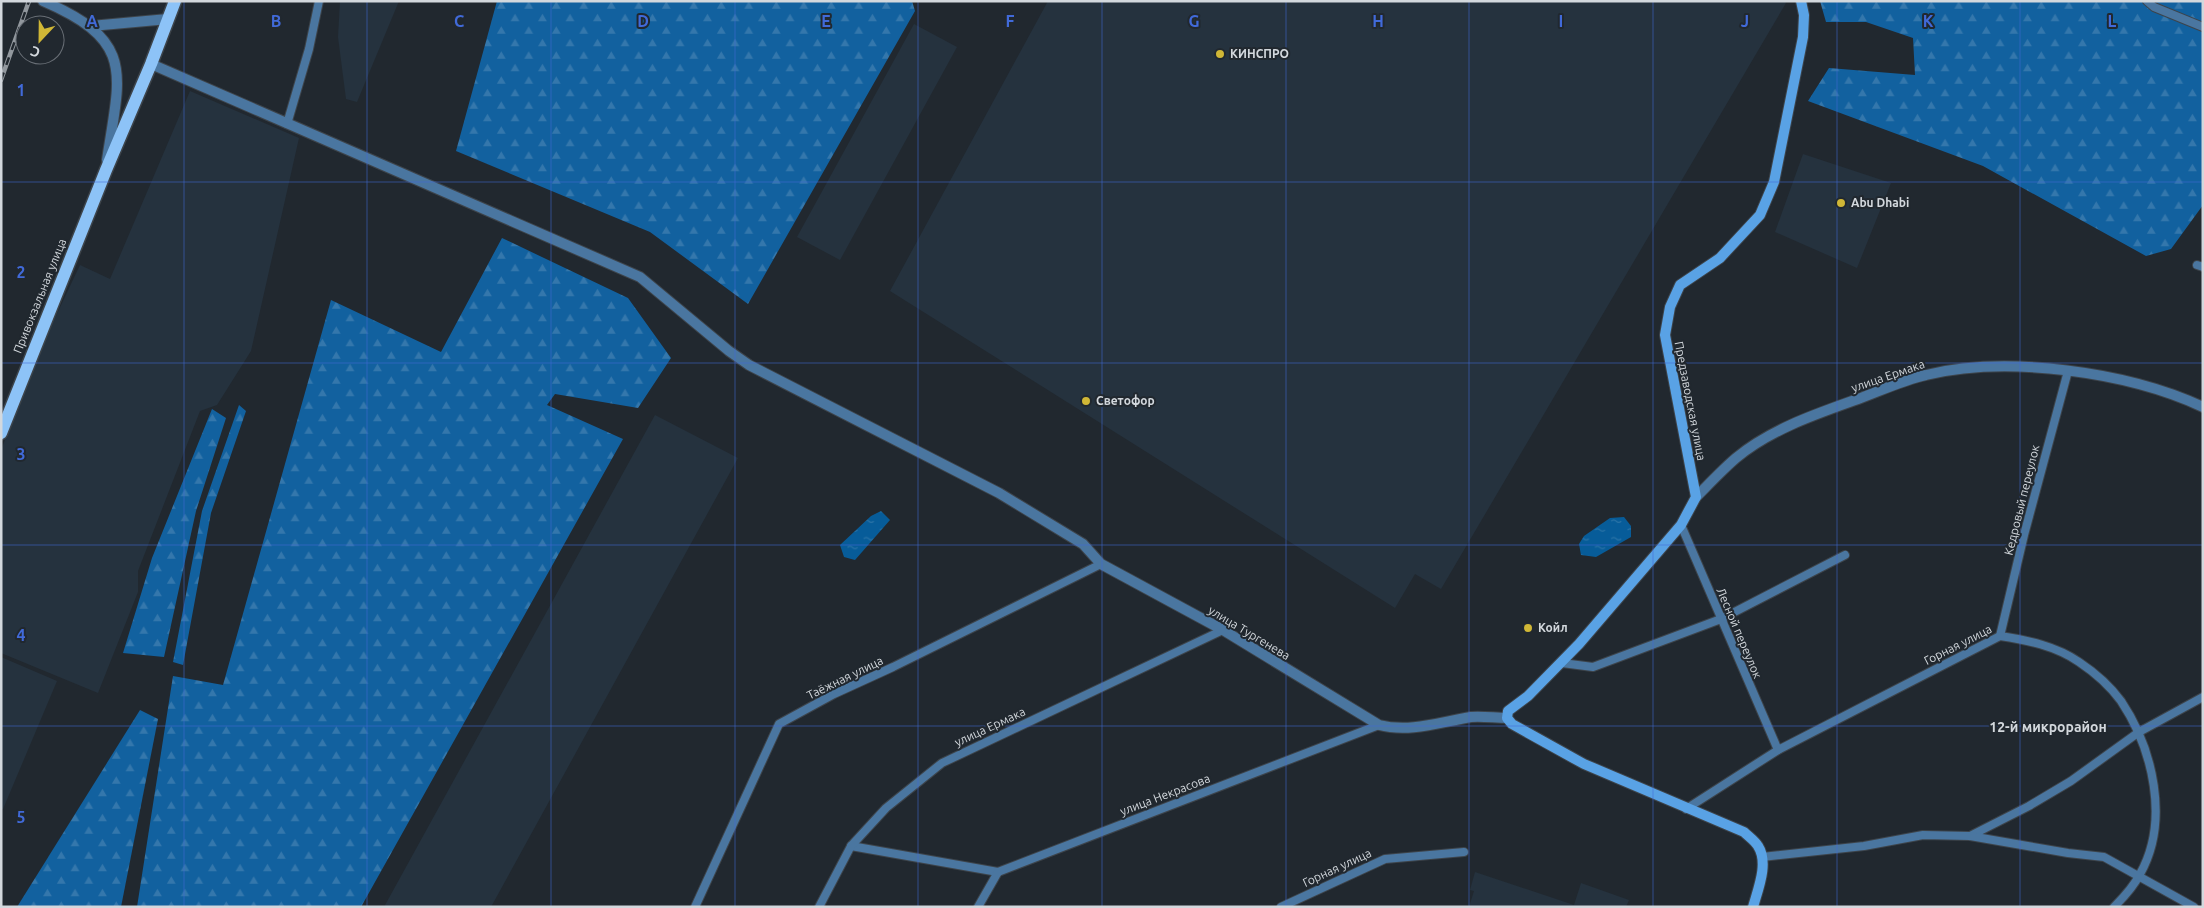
<svg xmlns="http://www.w3.org/2000/svg" width="2204" height="908" font-family="Ubuntu,sans-serif">
	<defs>
		<pattern id="forest-firs" width="22" height="20" patternUnits="userSpaceOnUse" patternTransform="scale(1.25)"><rect width="22" height="20" fill="#12619f"/><path d="M5 1l3.5 6h-7zM16 11l3.5 6h-7z" fill="#3477ac"/></pattern>
		<pattern id="water-ripples" width="26" height="14" patternUnits="userSpaceOnUse" patternTransform="scale(1.25)"><rect width="26" height="14" fill="#075c99"/><path d="M2 4q2-2 4 0t4 0M15 11q2-2 4 0t4 0" fill="none" stroke="#2a73a7"/></pattern>
	</defs>
	<rect width="100%" height="100%" fill="#21282f"/>
	<g fill="#25323e">
		<path d="M340,1H399L357,102L346,99L338,37Z"/>
		<path d="M1048,1H1785L1786,3L1441,589L1415,574L1395,608L890,291Z"/>
		<path d="M914,24L957,47L840,260L797,237Z"/>
		<path d="M190,91L299,138L251,351L217,405L200,411L138,571V592L98,693L1,653V450L44,341L80,265L110,279Z"/>
		<path d="M1803,154L1891,183L1857,268L1775,232Z"/>
		<path d="M655,415L738,458L491,907H384Z"/>
		<path d="M1,657L57,681L3,809H1Z"/>
		<path d="M1475,872L1574,905L1581,883L1629,900L1626,907H1469L1474,891L1470,890Z"/>
	</g>
	<g fill="url(#forest-firs)">
		<path d="M497,1H912L915,11L748,304L650,232L456,151Z"/>
		<path d="M1820,1H2203V205L2171,249L2146,256L1983,166L1808,101L1829,68L1915,75L1913,38L1866,22H1826Z"/>
		<path d="M502,238L628,298L671,358L638,408L555,394L547,405L623,439L361,907H137L173,676L223,685L331,300L441,352Z"/>
		<path d="M239,405L246,411L211,513L183,665L173,662L202,511Z"/>
		<path d="M212,409L226,418L196,511L164,657L123,653L152,558Z"/>
		<path d="M140,710L158,719L121,907H17Z"/>
	</g>
	<g fill="url(#water-ripples)">
		<path d="M881,511L890,520L855,560L844,557L840,545L871,516Z"/>
		<path d="M1624,517L1631,526V537L1596,557L1581,555L1579,544L1584,536L1610,518Z"/>
	</g>
	<g fill="none" stroke-linecap="round" stroke-linejoin="round">
		<g stroke="#3d444b" stroke-width="10">
			<g id="minor">
				<path d="M2147,1L2154,7L2203,27"/>
				<path d="M287,124L309,49L319,1"/>
				<path d="M2197,265L2203,267"/>
				<path d="M1681,525L1778,750"/>
				<path d="M2000,636L2024,535L2068,371"/>
				<path d="M1562,663L1593,667L1721,619L1845,555"/>
				<path d="M1686,809L1778,750L2000,636C2027,640 2056,646 2079,662C2094,672 2110,686 2121,701C2153,749 2170,821 2140,874C2134,886 2123,898 2114,907"/>
				<path d="M1970,836L2029,806L2071,781L2139,732L2203,697"/>
				<path d="M851,846L998,872"/>
				<path d="M1762,857L1864,846L1923,835L1970,836L2068,853L2104,857L2194,907"/>
				<path d="M695,907L779,724L834,694L893,667L1101,564"/>
				<path d="M819,907L851,846L886,808L942,763L1223,630"/>
				<path d="M978,907L998,872L1379,725"/>
				<path d="M1281,907L1385,859L1464,852"/>
			</g>
		</g>
		<g stroke="#3d444b" stroke-width="12">
			<g id="tertiary">
				<path d="M43,1C136,41 120,73 107,160"/>
				<path d="M91,26L168,19"/>
				<path d="M151,64L640,277L729,351L749,365L999,493L1083,544L1101,564L1223,630L1379,725C1410,733 1440,722 1471,717C1483,716 1495,718 1507,718"/>
				<path d="M1696,497C1709,484 1722,470 1736,458C1771,429 1816,414 1858,399C1880,391 1903,380 1926,375C2007,355 2128,372 2203,407"/>
			</g>
		</g>
		<g stroke="#3d444b" stroke-width="12">
			<path id="secondary" d="M1753,907C1758,889 1769,863 1758,846C1755,841 1748,836 1744,832L1584,764L1512,724L1507,718L1508,711L1528,696L1579,644L1681,525L1696,497L1665,335L1670,307L1680,285L1720,258L1760,215L1774,182L1803,37L1804,15L1801,1"/>
		</g>
		<g stroke="#3d444b" stroke-width="15">
			<path id="primary" d="M1,433L106,170L151,64L175,1"/>
		</g>
		<use href="#minor" stroke="#4a76a0" stroke-width="8"/>
		<use href="#tertiary" stroke="#4a76a0" stroke-width="10"/>
		<use href="#secondary" stroke="#59a2e5" stroke-width="10"/>
		<use href="#primary" stroke="#8dc3f7" stroke-width="12"/>
		<g stroke="#92989e" stroke-width="4.5">
			<path id="rail" d="M1,80L29,1"/>
		</g>
		<use href="#rail" stroke="#21282f" stroke-width="2.5" stroke-dasharray="8" stroke-linecap="butt"/>
	</g>
	<path fill="none" stroke="#416ad9" stroke-width="1" stroke-opacity="0.55" d="M184,1V907M367,1V907M551,1V907M735,1V907M918,1V907M1102,1V907M1286,1V907M1469,1V907M1653,1V907M1837,1V907M2020,1V907M1,182H2203M1,363H2203M1,545H2203M1,726H2203"/>
	<g fill="#d0b736" stroke="#21282f" stroke-width="2">
		<circle cx="1220" cy="54" r="5"/>
		<circle cx="1841" cy="203" r="5"/>
		<circle cx="1086" cy="401" r="5"/>
		<circle cx="1528" cy="628" r="5"/>
	</g>
	<g text-anchor="middle" stroke-width="4" stroke-linejoin="round" paint-order="stroke">
		<g font-size="12" font-weight="bold" fill="#d3d8dd" stroke="#21282f" text-anchor="start">
			<text x="1230" y="58">КИНСПРО</text>
			<text x="1851" y="207">Abu Dhabi</text>
			<text x="1096" y="405">Светофор</text>
			<text x="1538" y="632">Койл</text>
		</g>
		<g font-size="12" fill="#d3d8dd" stroke="#21282f">
			<text transform="translate(40 296) rotate(-68)" y="4">Привокзальная улица</text>
			<text transform="translate(1888 376) rotate(-19)" y="4">улица Ермака</text>
			<text transform="translate(1690 401) rotate(79)" y="4">Предзаводская улица</text>
			<text transform="translate(2022 500) rotate(-76)" y="4">Кедровый переулок</text>
			<text transform="translate(1249 633) rotate(31)" y="4">улица Тургенева</text>
			<text transform="translate(1739 633) rotate(67)" y="4">Лесной переулок</text>
			<text transform="translate(1958 645) rotate(-27)" y="4">Горная улица</text>
			<text transform="translate(845 678) rotate(-26)" y="4">Таёжная улица</text>
			<text transform="translate(990 727) rotate(-25)" y="4">улица Ермака</text>
			<text transform="translate(1165 795) rotate(-21)" y="4">улица Некрасова</text>
			<text transform="translate(1337 868) rotate(-25)" y="4">Горная улица</text>
		</g>
		<g font-size="14" font-weight="bold" fill="#d3d8dd" stroke="#21282f">
			<text x="2048" y="732">12-й микрорайон</text>
		</g>
	</g>
	<g font-size="16" text-anchor="middle" font-weight="bold" fill="#416ad9" stroke="#21282f" stroke-width="4" stroke-linejoin="round" paint-order="stroke">
		<text x="92" y="27">A</text>
		<text x="276" y="27">B</text>
		<text x="459" y="27">C</text>
		<text x="643" y="27">D</text>
		<text x="826" y="27">E</text>
		<text x="1010" y="27">F</text>
		<text x="1194" y="27">G</text>
		<text x="1378" y="27">H</text>
		<text x="1561" y="27">I</text>
		<text x="1745" y="27">J</text>
		<text x="1928" y="27">K</text>
		<text x="2112" y="27">L</text>
		<text x="21" y="96">1</text>
		<text x="21" y="278">2</text>
		<text x="21" y="460">3</text>
		<text x="21" y="641">4</text>
		<text x="21" y="823">5</text>
	</g>
	<rect width="2204" height="908" fill="none" stroke="#d3d8dd" stroke-width="5"/>
	<g transform="translate(40 40) rotate(202)"><circle r="24" fill="#21282f" stroke="#686e75"/>
	<path d="M0-4L9 19L0 12L-9 19Z" fill="#d0b736"/>
	<text y="-8" font-size="14" font-weight="bold" text-anchor="middle" fill="#d3d8dd">С</text>
	</g>
</svg>
